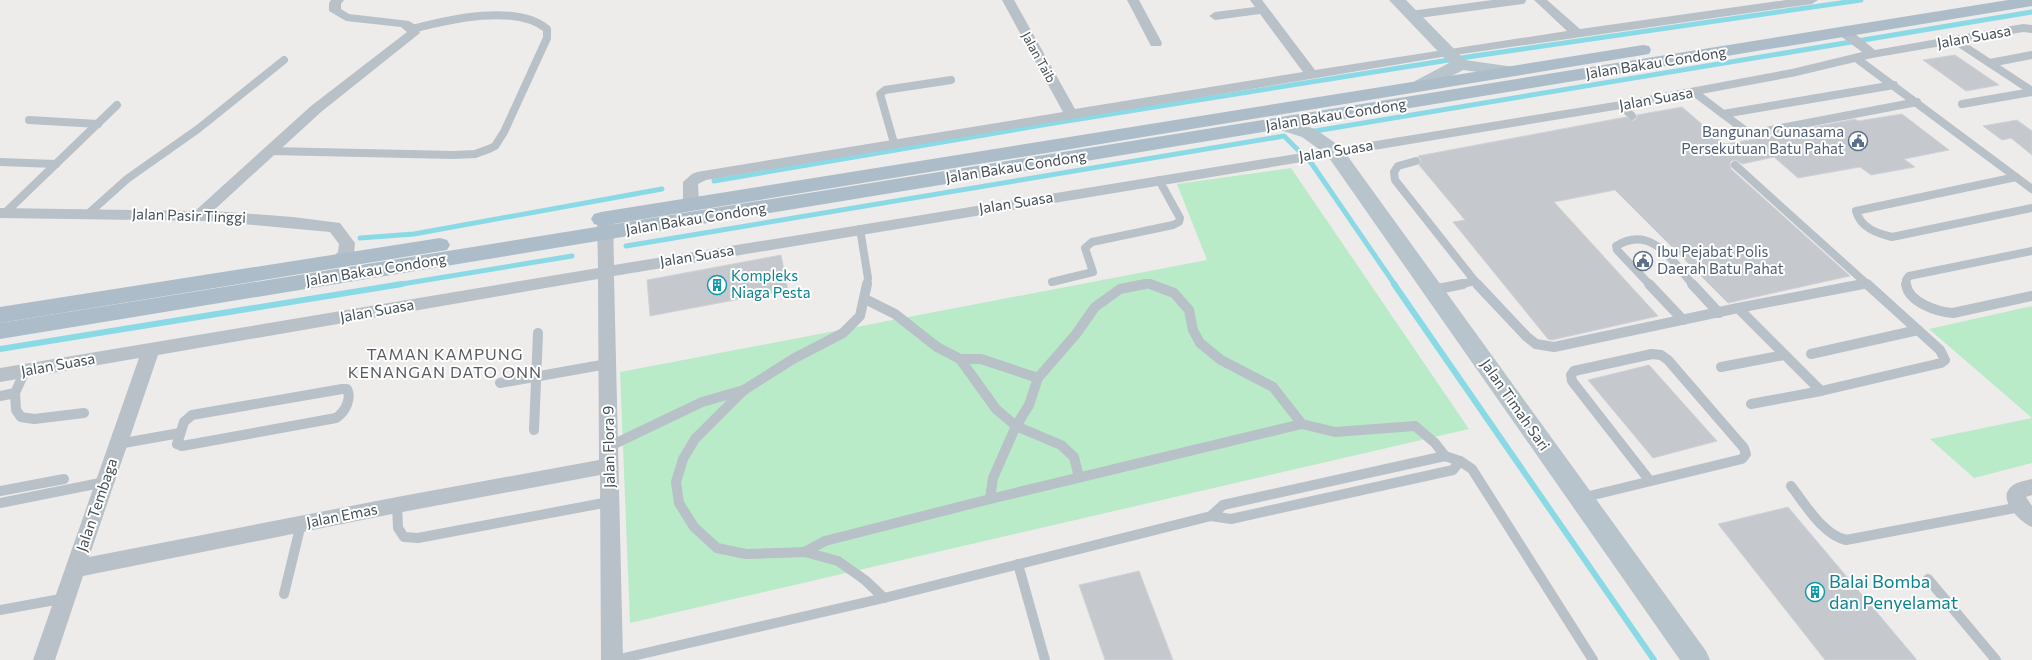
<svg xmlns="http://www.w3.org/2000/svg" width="2032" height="660" font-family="Commissioner,sans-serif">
	<rect width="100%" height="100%" fill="#eeebeb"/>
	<g fill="#baebc9">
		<path d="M1291,168L1469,429L630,623L620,372L1207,260L1177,184Z"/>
		<path d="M2032,306V418L1929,329Z"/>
		<path d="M2032,418V463L1974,478L1930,439Z"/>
	</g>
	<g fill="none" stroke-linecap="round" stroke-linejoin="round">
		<g stroke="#8adae6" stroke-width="5">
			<path d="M1309,132L2032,12"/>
			<path d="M714,181L1048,124L1474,56L1861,0"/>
			<path d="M360,238L414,234L662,189"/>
			<path d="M626,246L1284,136L1312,164L1395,285"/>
			<path d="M396,285L572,256"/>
		</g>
		<g stroke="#8adae6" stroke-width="6">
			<path d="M1394,284L1654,660"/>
			<path d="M0,349L402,284"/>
		</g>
	</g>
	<g fill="#c5c9ce" stroke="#cfd2d7">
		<path d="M1955,55L1999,85L1966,91L1923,60Z"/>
		<path d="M1682,107L1725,144L1816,129L1814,127L1855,119L1858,121L1902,114L1949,150L1904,159L1915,167L1871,175L1860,167L1798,178L1774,157L1742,164L1736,160L1731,161L1730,164L1731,169L1850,276L1728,303L1615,190L1554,202L1658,316L1552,340L1548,339L1453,222L1465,220L1419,165L1421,160L1418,156L1626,117L1633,121L1636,119L1637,115Z"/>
		<path d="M2017,120L2032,131V155L2011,138L2002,140L1983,126Z"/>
		<path d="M781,255L788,290L650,316L647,280Z"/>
		<path d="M1649,365L1717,441L1653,458L1588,380Z"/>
		<path d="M1788,507L1917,660H1825L1718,524Z"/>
		<path d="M1139,571L1173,660H1105L1079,585Z"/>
	</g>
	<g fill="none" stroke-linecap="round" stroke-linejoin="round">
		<g stroke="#b7c1c7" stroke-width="8">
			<path d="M1411,15L1522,0"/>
			<path d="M1956,41L2032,91"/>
			<path d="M1856,58L2032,189"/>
			<path d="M1990,63L2032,55"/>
			<path d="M1694,92L1723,114L1894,85"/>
			<path d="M1962,104L2032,92"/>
			<path d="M1621,105L1632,116"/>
			<path d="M1723,114L1750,134L1917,102"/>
			<path d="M29,120L98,124"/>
			<path d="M894,143L880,94L885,90L951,80"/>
			<path d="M270,151L454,155L475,154L489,149L495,146L504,132L547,38V29C515,3 448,20 412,29"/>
			<path d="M1416,161L1398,166L1394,172L1395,180L1478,285"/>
			<path d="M0,162L56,164"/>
			<path d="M1735,165L1868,285"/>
			<path d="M2016,177L1856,211C1861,228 1876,233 1892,237L2032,208"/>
			<path d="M5,213L117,105"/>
			<path d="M88,214L127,179L198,129L284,60"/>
			<path d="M860,229L868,278L867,285"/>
			<path d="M1052,282L1093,272L1085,248L1092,242L1173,225L1179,222L1180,218L1159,180"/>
			<path d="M1140,285L1148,283L1152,285"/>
			<path d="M1458,285L1475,281"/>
			<path d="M1650,285L1617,250L1616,246C1652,224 1672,261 1693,285"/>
			<path d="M1858,285L1866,283"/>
			<path d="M1906,285V280L1909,276L2032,251"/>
		</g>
		<g stroke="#b7c1c7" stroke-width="10">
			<path d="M867,284L860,316L843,333L793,359L744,390L695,439L683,459L676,482L679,503L694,527L717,548L746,554L805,552L838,561L865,580L884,598"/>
			<path d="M1150,284L1174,293L1189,310L1193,330L1200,343L1221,360L1273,387L1302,424L1335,432L1415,426L1435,443L1445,456"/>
			<path d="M1477,284L1527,337L1536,344L1554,347L1738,308L1821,391L1941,363L1945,360L1940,350L1867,284"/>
			<path d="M1649,284L1683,320"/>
			<path d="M1692,284L1719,313"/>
			<path d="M1906,284C1908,302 1937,312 1953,313L2032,296"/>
			<path d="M1433,290L1463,284"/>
			<path d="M865,299L895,314L937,347L960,359H981L1038,378"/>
			<path d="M1738,308L1863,284"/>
			<path d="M1811,354L1918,330"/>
			<path d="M960,359L996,409L1016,426L1061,445L1074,457L1079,477"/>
			<path d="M1721,367L1784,355"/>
			<path d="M500,383L607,364"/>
			<path d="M342,389H347C352,399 345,412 336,418L182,446L177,444L184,422L192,415Z"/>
			<path d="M15,393L16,410L21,417L34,419L84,413"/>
			<path d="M0,396L15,393L25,371"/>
			<path d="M1751,404L1821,391"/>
			<path d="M534,430L538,333"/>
			<path d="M118,444L180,433"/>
			<path d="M608,447L702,402L744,390"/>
			<path d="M1791,486C1805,504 1823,535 1846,540L2020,507"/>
			<path d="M0,491L64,479"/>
			<path d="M1581,498L1742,459L1746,454L1744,448L1668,360L1661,355L1652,354L1574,371L1571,375L1572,381L1650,481"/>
			<path d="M990,499L1302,424"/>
			<path d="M0,503L105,482"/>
			<path d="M397,505L398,528L404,537L418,538L609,502"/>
			<path d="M1211,516L1223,505L1445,456L1460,461L1472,469L1593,660"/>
			<path d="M805,552L825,541L990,499L993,478L1016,426L1029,405L1038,378L1076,334L1095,307L1120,289L1145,284"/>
			<path d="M1018,564L1045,660"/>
			<path d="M1928,579L1996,660"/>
			<path d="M284,594L301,524"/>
			<path d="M0,610L66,598"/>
			<path d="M615,660L884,598L1211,516L1231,519L1453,470L1460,461"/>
		</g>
		<g fill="#b7c1c7" fill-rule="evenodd">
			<path d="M331,0H344L341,4V9L349,14L409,21L417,26L420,33L321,112L213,211L293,217L340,223L355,243L354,254C349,262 341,268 331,265L329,261L338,252L339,244L330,232L210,221L0,218V208L195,211L311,106L407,32L401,27L346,21L329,11V3Z"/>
			<path d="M1002,0H1014L1075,109L1303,72L1260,14L1215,20L1209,16L1215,12L1255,7L1250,0H1262L1315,70L1567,31L1534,0H1547L1580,29L1786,0H1818L1812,4L1448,56L706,180L698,184L699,203L696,207L691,208L686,207L683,203V182L692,174L697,172L1063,112Z"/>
			<path d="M1127,0H1139L1162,43L1161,46H1151Z"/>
			<path d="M2023,24L2032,25V33L2023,32L1872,58L1792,77L1621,109L614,276L623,660H601L600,475L397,513L83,576L55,660H33L139,358L0,382V368L598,268L597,218L600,214L605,213L610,214L613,218L614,265L1621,101L1792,69L1862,52L1839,35L1838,32L1844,28L1849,29L1875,50ZM598,279L599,460L397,497L89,557L158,355Z"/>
			<path d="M2032,479V495L2026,497L2032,506V527C2021,523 1999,501 2009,489C2014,482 2024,481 2032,479Z"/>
		</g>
		<g fill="#b7c4cc" fill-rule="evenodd">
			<path d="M1389,0H1406L1465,60L1507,66L1513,67L1516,71L1513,75L1507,76L1463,70L1427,89L1421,90L1415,89L1412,85L1415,81L1449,63Z"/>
			<path d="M1280,118L1315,129L1341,147L1706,651L1710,660H1680L1327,155L1302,137L1274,128L1271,124L1274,120Z"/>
		</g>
		<g fill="#acbdc9" fill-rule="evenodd">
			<path d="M2008,0H2032V6L0,339V323Z"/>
			<path d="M1643,45L1649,46L1651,50L1649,54L601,226L594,224L591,219L594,214L601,212Z"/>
			<path d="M440,238L447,240L450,245L447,250L0,323V307Z"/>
		</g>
	</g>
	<defs>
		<g id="civic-ring" transform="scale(1)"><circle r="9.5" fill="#fff" stroke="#5c6f8a" stroke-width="1.5"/><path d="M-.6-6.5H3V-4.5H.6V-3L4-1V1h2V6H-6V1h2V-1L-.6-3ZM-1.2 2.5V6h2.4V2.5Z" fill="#5c6f8a"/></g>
		<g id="building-ring" transform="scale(1)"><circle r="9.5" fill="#fff" stroke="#0f9aa8" stroke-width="1.5"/><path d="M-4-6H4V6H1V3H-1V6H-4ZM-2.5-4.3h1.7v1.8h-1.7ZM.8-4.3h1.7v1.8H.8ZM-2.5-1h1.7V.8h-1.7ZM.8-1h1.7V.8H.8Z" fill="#0f9aa8"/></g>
	</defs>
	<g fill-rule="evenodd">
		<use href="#civic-ring" x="1858" y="141"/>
		<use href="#civic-ring" x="1643" y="261"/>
		<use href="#building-ring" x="717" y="285"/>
		<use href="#building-ring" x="1815" y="592"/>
	</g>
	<g text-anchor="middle" stroke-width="4" stroke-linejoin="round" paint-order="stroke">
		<g font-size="13" fill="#455057" stroke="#fff">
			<text transform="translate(1039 57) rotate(61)" y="5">Jalan Taib</text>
		</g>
		<g font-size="15" fill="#455057" stroke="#fff">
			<text transform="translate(1974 37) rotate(-10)" y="5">Jalan Suasa</text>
			<text transform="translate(1656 63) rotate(-9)" y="5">Jalan Bakau Condong</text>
			<text transform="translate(1656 99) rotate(-10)" y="5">Jalan Suasa</text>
			<text transform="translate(1336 115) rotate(-9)" y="5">Jalan Bakau Condong</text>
			<text transform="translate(1336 151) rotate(-9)" y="5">Jalan Suasa</text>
			<text transform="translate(1016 167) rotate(-9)" y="5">Jalan Bakau Condong</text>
			<text transform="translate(1016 203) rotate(-9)" y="5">Jalan Suasa</text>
			<text transform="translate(189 216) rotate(2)" y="5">Jalan Pasir Tinggi</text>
			<text transform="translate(696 219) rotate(-9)" y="5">Jalan Bakau Condong</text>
			<text transform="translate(697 256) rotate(-9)" y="5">Jalan Suasa</text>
			<text transform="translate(376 270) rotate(-9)" y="5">Jalan Bakau Condong</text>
			<text transform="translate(377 311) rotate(-10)" y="5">Jalan Suasa</text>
			<text transform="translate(58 365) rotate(-10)" y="5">Jalan Suasa</text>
			<text transform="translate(1515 405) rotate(55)" y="5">Jalan Timah Sari</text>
			<text transform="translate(609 447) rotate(-91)" y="5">Jalan Flora 9</text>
			<text transform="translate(97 505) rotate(-71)" y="5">Jalan Tembaga</text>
			<text transform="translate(342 516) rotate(-11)" y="5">Jalan Emas</text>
		</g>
		<g font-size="15" fill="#4e5e75" stroke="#fff" text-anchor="end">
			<text x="1844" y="137">Bangunan Gunasama<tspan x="1844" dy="17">Persekutuan Batu Pahat</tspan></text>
			<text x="1657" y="257" text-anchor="start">Ibu Pejabat Polis<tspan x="1657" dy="17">Daerah Batu Pahat</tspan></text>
		</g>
		<g font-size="15" fill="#0d838f" stroke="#fff" text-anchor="start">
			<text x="731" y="281">Kompleks<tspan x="731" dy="17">Niaga Pesta</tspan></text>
		</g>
		<g font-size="16" letter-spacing="1" fill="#595c60" stroke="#fff">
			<text x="445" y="360">TAMAN KAMPUNG<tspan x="445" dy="18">KENANGAN DATO ONN</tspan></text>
		</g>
		<g font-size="18" fill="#0d838f" stroke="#fff" text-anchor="start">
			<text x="1829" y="588">Balai Bomba<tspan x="1829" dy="21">dan Penyelamat</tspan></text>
		</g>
	</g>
</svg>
